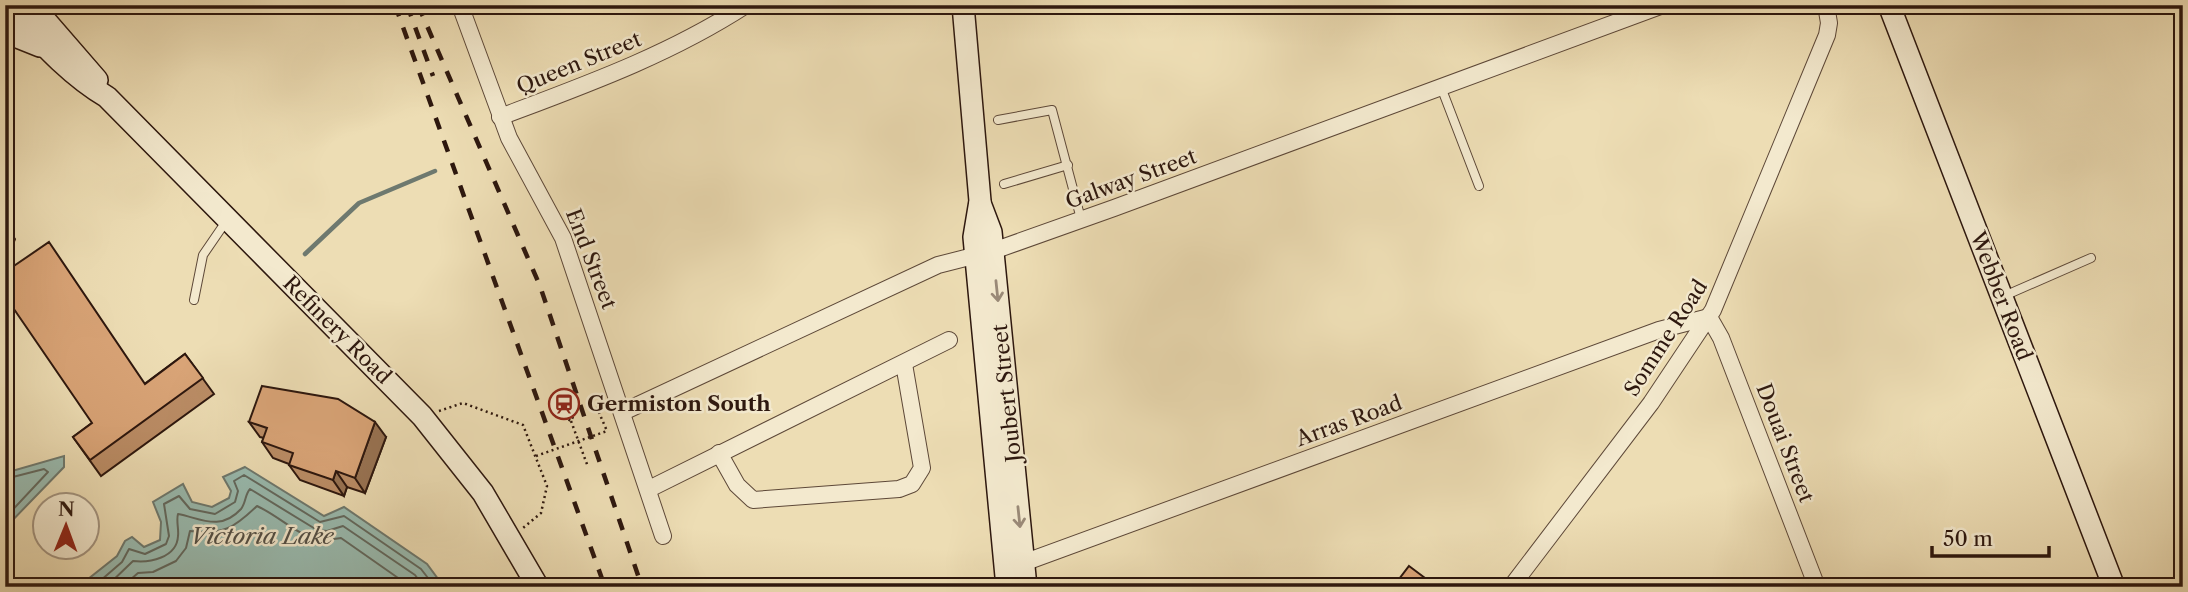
<svg xmlns="http://www.w3.org/2000/svg" width="2188" height="592" font-family="'Libre Caslon Text',serif">
	<rect width="100%" height="100%" fill="#edddb4"/>
	<filter id="stains"><feTurbulence type="fractalNoise" baseFrequency=".00286" numOctaves="4"/><feColorMatrix values="0 0 0 0 .2 0 0 0 0 .09 0 0 0 0 .02 0 0 0 .5 -.17"/></filter>
	<radialGradient id="worn" r=".72"><stop offset=".6" stop-color="#630" stop-opacity="0"/><stop offset="1" stop-color="#630" stop-opacity=".3"/></radialGradient>
	<g fill="#99bbb0" stroke="#6e796f" stroke-width="2">
		<path d="M64,456V467L5,528V473Z"/>
		<path d="M245,467L324,516L344,507L427,564L444,587H78L117,556L125,541L132,537L144,547L160,540L161,522L153,502L183,484L192,502L212,507L229,498L231,491L223,477Z"/>
	</g>
	<g fill="none" stroke-linecap="round" stroke-linejoin="round">
		<g stroke="#63695f" stroke-width="2">
			<path d="M5,479L44,469L48,472L5,518"/>
			<path d="M93,587L122,562L129,549L145,554L166,544L169,536L164,504L179,496L190,509L215,514L235,502L238,491L234,481L244,475L320,522L344,516L421,569L435,587"/>
			<path d="M106,587L133,561C149,563 177,558 178,536C179,529 176,521 178,514C200,518 220,532 241,509C246,503 245,494 250,489L317,530L327,531L343,526L415,575L424,587"/>
			<path d="M122,587L138,573L153,572L176,561L186,548L190,531C224,535 234,528 257,506C291,522 301,545 341,538L411,587"/>
		</g>
		<path stroke="#6e796f" stroke-width="4.5" d="M305,254L359,203L435,171"/>
		<g stroke="#5d4838" stroke-width="10">
			<g id="lane">
				<path d="M1441,87L1479,186"/>
				<path d="M998,120L1052,110L1081,219"/>
				<path d="M1004,184L1068,165"/>
				<path d="M2004,296L2091,258"/>
				<path d="M194,300L203,255L227,220"/>
			</g>
		</g>
		<g stroke="#5d4838" stroke-width="18">
			<g id="street">
				<path d="M460,5L509,138L563,238L663,536"/>
				<path d="M500,117C585,85 669,55 746,5"/>
				<path d="M623,412L938,265L993,251L1114,208L1663,5"/>
				<path d="M719,453L737,485L753,500L899,489L912,484L922,468L904,364"/>
				<path d="M649,489L949,340"/>
				<path d="M1015,566L1659,330L1709,317L1721,338L1817,587"/>
				<path d="M1511,587L1651,403L1713,310L1827,35L1829,23L1826,5"/>
			</g>
		</g>
		<g stroke="#2d170e" stroke-width="24">
			<g id="secondary">
				<path d="M6,5C37,38 68,74 107,97L422,416L483,493L538,587"/>
				<path d="M32,5L97,80"/>
				<path d="M963,5L980,201L974,237L1007,587"/>
				<path d="M1889,5L2114,587"/>
				<path d="M5,32L40,46"/>
				<path d="M980,203L991,232L1026,587"/>
			</g>
		</g>
		<g stroke="#2d170e" stroke-width="2.5" stroke-dasharray="2 3.5" stroke-linecap="butt">
			<path d="M603,405L597,408L607,431"/>
			<path d="M439,411L463,403L523,425L547,486L541,513L523,528"/>
			<path d="M559,414L571,421L577,408"/>
			<path d="M571,421L588,467"/>
		</g>
		<use href="#lane" stroke="#f3e9ce" stroke-width="8"/>
		<use href="#street" stroke="#f3e9ce" stroke-width="16"/>
		<use href="#secondary" stroke="#f3e9ce" stroke-width="21"/>
		<g stroke="#2d170e" stroke-width="4.5" stroke-dasharray="12 12" stroke-linecap="butt">
			<path d="M395,5L605,587"/>
			<path d="M407,5L433,76"/>
			<path d="M418,5L540,286L642,587"/>
		</g>
		<path stroke="#2d170e" stroke-width="2.5" stroke-dasharray="2 3.5" stroke-linecap="butt" d="M536,456L607,431"/>
	</g>
	<g fill="#bb8d66" stroke="#2d170e" stroke-width="2">
		<path d="M185,354L214,394L101,476L73,437Z"/>
		<path d="M249,422L386,437L365,493L347,487L344,496L300,480L289,465V464L273,458L262,442L264,438L260,437Z"/>
	</g>
	<g fill="#987353" stroke="#2d170e" stroke-width="2">
		<path d="M5,224L15,239L5,265Z"/>
		<path d="M375,422L386,437L365,493L355,478Z"/>
		<path d="M336,471L347,487L344,496L333,480Z"/>
	</g>
	<g fill="#d9a477" stroke="#2d170e" stroke-width="2">
		<path d="M49,242L145,384L185,354L203,378L90,460L73,437L92,423L5,296V272Z"/>
		<path d="M262,386L338,399L375,422L355,478L336,471L333,480L289,465L293,453L262,442L267,428L249,422Z"/>
		<path d="M1409,566L1437,587H1393Z"/>
	</g>
	<defs><path id="oneway-shaft" d="M-6 0H5M1.5-3L5.5 0L1.5 3" fill="none" stroke-width="1.6" stroke-linecap="round" stroke-linejoin="round" transform="scale(1.75)"/></defs>
	<g stroke="#9a8a78">
		<use href="#oneway-shaft" transform="translate(997 291) rotate(84)"/>
		<use href="#oneway-shaft" transform="translate(1019 517) rotate(84)"/>
	</g>
	<defs>
		<g id="station-ring" transform="scale(1.575)"><circle r="9.5" fill="#f3e9ce" stroke="#8f2418" stroke-width="1.5"/><path d="M-3-6H3Q5-6 5-4V2Q5 4 3 4L4.5 6H3L1.5 4h-3L-3 6H-4.5L-3 4Q-5 4-5 2V-4Q-5-6-3-6ZM-3.5-4v3h7v-3ZM-3.5 1v1.5H-2V1ZM2 1v1.5H3.5V1Z" fill="#8f2418"/></g>
	</defs>
	<g fill-rule="evenodd">
		<use href="#station-ring" x="564" y="404"/>
	</g>
	<g text-anchor="middle" stroke-width="5" stroke-linejoin="round" paint-order="stroke">
		<g font-size="21" fill="#2d170e" stroke="#f3e9ce">
			<text transform="translate(579 63) rotate(-22)" y="7">Queen Street</text>
			<text transform="translate(1131 179) rotate(-20)" y="7">Galway Street</text>
			<text transform="translate(591 259) rotate(69)" y="7">End Street</text>
			<text transform="translate(2001 296) rotate(69)" y="7">Webber Road</text>
			<text transform="translate(337 330) rotate(45)" y="7">Refinery Road</text>
			<text transform="translate(1666 338) rotate(-57)" y="7">Somme Road</text>
			<text transform="translate(1007 393) rotate(-96)" y="7">Joubert Street</text>
			<text transform="translate(1349 421) rotate(-20)" y="7">Arras Road</text>
			<text transform="translate(1785 443) rotate(69)" y="7">Douai Street</text>
		</g>
		<g font-size="21" font-weight="bold" fill="#2d170e" stroke="#f3e9ce" text-anchor="start">
			<text x="587" y="411">Germiston South</text>
		</g>
		<g font-size="23" font-style="italic" fill="#535047" stroke="#f3e9ce">
			<text x="262" y="544">Victoria Lake</text>
		</g>
	</g>
	<rect width="2188" height="592" fill="none" stroke="#edddb4" stroke-width="28"/>
	<rect x="7" y="7" width="2174" height="578" fill="none" stroke="#2d170e" stroke-width="3.5"/>
	<rect x="14" y="14" width="2160" height="564" fill="none" stroke="#2d170e" stroke-width="2"/>
	<g transform="translate(66 526) rotate(1)"><circle r="33" fill="#f3e9ce" stroke="#a49581" stroke-width="2"/>
	<path d="M0-5L12 26L0 18L-12 26Z" fill="#8f2418"/>
	<text y="-10" font-size="19" font-weight="bold" text-anchor="middle" fill="#2d170e">N</text>
	</g>
	<path d="M1932 546v10h117v-10" fill="none" stroke="#2d170e" stroke-width="3.5"/>
	<text x="1943" y="546" font-size="21" fill="#2d170e" stroke="#f3e9ce" stroke-width="5" paint-order="stroke">50 m</text>
	<rect width="100%" height="100%" filter="url(#stains)"/>
	<rect width="100%" height="100%" fill="url(#worn)"/>
</svg>
